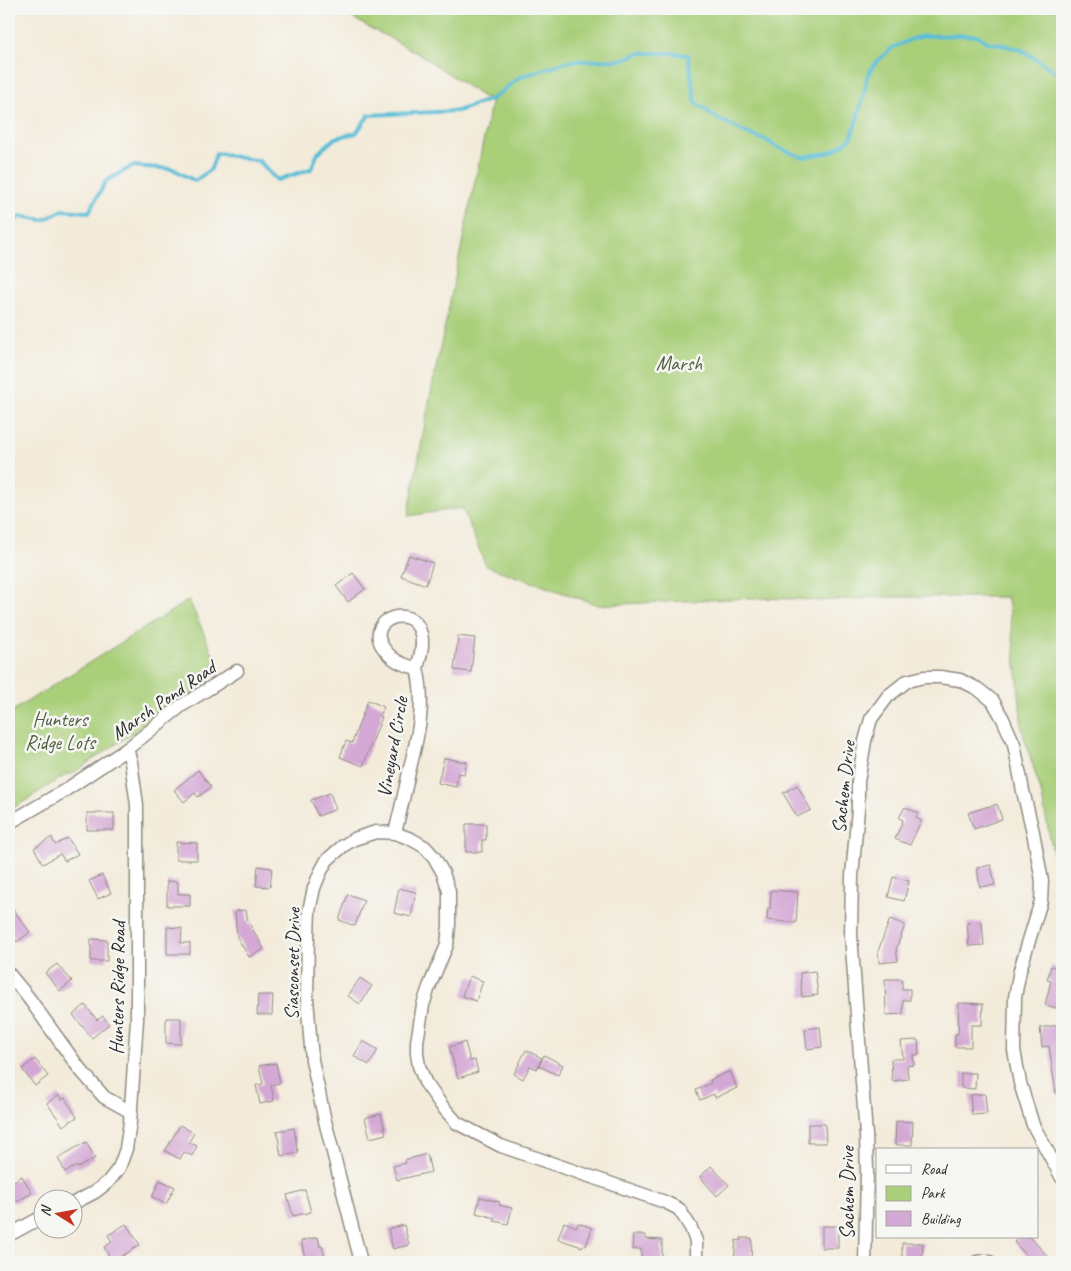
<svg xmlns="http://www.w3.org/2000/svg" width="1071" height="1271" font-family="Caveat,sans-serif">
	<rect width="100%" height="100%" fill="#f6f6f2"/>
	<filter id="ink" filterUnits="userSpaceOnUse"><feTurbulence type="fractalNoise" baseFrequency=".02" numOctaves="2"/><feDisplacementMap in="SourceGraphic" scale="10" xChannelSelector="R" yChannelSelector="G"/><feConvolveMatrix kernelMatrix="1 2 1 2 8 2 1 2 1" color-interpolation-filters="sRGB"/></filter>
	<filter id="wash" filterUnits="userSpaceOnUse"><feTurbulence type="fractalNoise" baseFrequency=".0096" numOctaves="4" result="noise"/><feDisplacementMap in="SourceGraphic" scale="20" xChannelSelector="R" yChannelSelector="G"/><feGaussianBlur stdDeviation="1.12" result="paint"/><feColorMatrix in="noise" values="0 0 0 0 0 0 0 0 0 0 0 0 0 0 0 0 0 1.4 0 .05"/><feComposite in="paint" operator="in"/></filter>
	<g filter="url(#wash)">
		<rect width="100%" height="100%" fill="#f3ebda"/>
		<g fill="#a9cf79" stroke="#6a7d52">
			<path d="M337,9H1062V890L1061,883L1054,871L1053,853L1041,792L1022,730L1018,681L1009,606L1007,597H880L819,601L797,599L752,598L598,605L486,566L462,508L408,516L429,402L492,99L483,97L424,57L386,36L372,29Z"/>
			<path d="M189,600L215,659L211,678L207,683L70,775L69,773L32,796V797L9,810V713Z"/>
		</g>
		<g fill="none" stroke-linecap="round" stroke-linejoin="round">
			<g stroke="#59bdd7" stroke-width="4">
				<path d="M1062,195V214"/>
				<path d="M9,227L20,216L44,220L63,210L89,212L106,181L133,166L173,169L195,181L211,169L216,153L259,161L277,180L311,169L318,153L335,138L356,133L369,115L457,111L492,99L520,77L570,61L622,60L639,53H671L688,55C691,71 692,87 696,103L717,118L746,133L768,141L776,147L802,157L828,153L838,148L851,138L864,96L867,77L874,64L892,48L912,39L924,36L965,35L978,36L987,42L1003,45L1022,50L1062,76"/>
			</g>
		</g>
		<g id="blocks">
			<g fill="#d4a8d5">
				<path d="M409,555L433,563L426,585L401,576Z"/>
				<path d="M353,573L365,589L348,602L336,586Z"/>
				<path d="M458,636L475,638L471,672L454,670Z"/>
				<path d="M368,700L384,707L380,716L382,717L363,766L340,757L346,741L352,743Z"/>
				<path d="M444,758L467,762L464,774L458,773L456,787L438,783Z"/>
				<path d="M198,770L211,787L198,797L195,793L184,802L174,790Z"/>
				<path d="M797,785L811,810L797,817L783,793Z"/>
				<path d="M330,793L336,809L318,816L311,800Z"/>
				<path d="M997,804L1002,819L974,829L968,813L989,806V807Z"/>
				<path d="M905,807L918,813L916,818L921,821L910,845L895,839L903,820L899,818Z"/>
				<rect x="87" y="813" width="27" height="17"/>
				<path d="M466,824H486V840H482V852H466Z"/>
				<path d="M52,837L55,845L68,838L78,854L65,861L60,854L43,864L34,848Z"/>
				<path d="M176,842L197,843V860H176Z"/>
				<path d="M991,865L995,885L980,887L977,868Z"/>
				<path d="M258,866L272,868L270,887L256,886Z"/>
				<path d="M102,875L111,893L98,899L89,881Z"/>
				<path d="M893,877L909,881L904,901L888,897Z"/>
				<path d="M167,881L178,882V894H190V906H167Z"/>
				<path d="M399,888L416,892L411,917L394,913Z"/>
				<path d="M771,890L798,892L796,923L767,920L768,908L770,909Z"/>
				<path d="M348,894L364,900L355,926L339,920Z"/>
				<path d="M9,904L30,932L17,942L9,931Z"/>
				<path d="M246,910L248,921L264,949L249,957L237,937L235,911Z"/>
				<path d="M890,919L905,925L896,949L898,961L879,963L878,951Z"/>
				<path d="M982,922L984,945L969,946L967,923Z"/>
				<path d="M167,927L182,928L181,943H190V954H167Z"/>
				<path d="M91,939L107,940V961H91Z"/>
				<path d="M57,964L72,981L60,991L45,973Z"/>
				<path d="M1051,966L1062,969L1060,982L1062,983V1000L1060,1009L1045,1005L1051,981L1047,980Z"/>
				<path d="M815,971L818,995L802,997L800,973Z"/>
				<path d="M469,976L483,981L476,1001L462,996Z"/>
				<path d="M360,978L372,986L360,1004L348,996Z"/>
				<path d="M885,979H902V989H910V1000H903V1014L886,1015Z"/>
				<path d="M258,995H273L272,1015H257Z"/>
				<path d="M959,1003L983,1004L982,1025H971V1047H955V1034H958Z"/>
				<path d="M85,1005L97,1020L103,1016L109,1024L92,1038L73,1015Z"/>
				<path d="M166,1018H181V1044L166,1043Z"/>
				<path d="M1058,1025L1062,1051V1094H1056L1049,1046L1042,1047L1040,1028Z"/>
				<path d="M820,1027L822,1047L807,1049L805,1029Z"/>
				<path d="M918,1040L919,1055H913L914,1065L907,1066L908,1079L892,1081L891,1059H903L901,1041Z"/>
				<path d="M363,1041L378,1050L369,1065L354,1056Z"/>
				<path d="M465,1042L470,1061L475,1060L478,1072L458,1078L449,1047Z"/>
				<path d="M526,1050L542,1058L537,1069L530,1066L523,1079L514,1074Z"/>
				<path d="M544,1055L563,1065L558,1075L539,1066Z"/>
				<path d="M35,1059L48,1076L35,1086L22,1069Z"/>
				<path d="M276,1063L280,1083L271,1085L274,1101L260,1104L256,1085L263,1084L259,1066Z"/>
				<path d="M730,1071L737,1088L715,1098L714,1094L700,1100L696,1090L711,1083L710,1080Z"/>
				<path d="M961,1073H976L975,1089L961,1088Z"/>
				<path d="M985,1094L987,1114L972,1115L970,1095Z"/>
				<path d="M59,1095L62,1100L65,1098L77,1117L63,1126L47,1103Z"/>
				<path d="M381,1114L386,1134L370,1138L365,1118Z"/>
				<path d="M896,1121L913,1122L912,1145H895Z"/>
				<path d="M808,1124H825L826,1143H808Z"/>
				<path d="M180,1125L194,1133L189,1142L197,1146L192,1156L184,1152L180,1159L165,1151Z"/>
				<path d="M294,1128L298,1153L281,1156L277,1131Z"/>
				<path d="M86,1142L95,1158L78,1168L77,1166L65,1172L58,1158Z"/>
				<path d="M427,1154L431,1172L397,1180L393,1166L406,1163L405,1160Z"/>
				<path d="M711,1166L729,1185L717,1196L700,1177Z"/>
				<path d="M22,1176L32,1193L14,1203L9,1194V1184Z"/>
				<path d="M160,1180L175,1187L166,1204L152,1197Z"/>
				<path d="M305,1190L311,1212L293,1216L287,1195Z"/>
				<path d="M480,1197L500,1202L499,1205L512,1208L508,1224L494,1221L495,1218L476,1213Z"/>
				<path d="M564,1222L577,1227L578,1223L592,1228L586,1246L583,1245L582,1247L558,1239Z"/>
				<path d="M126,1224L140,1245L112,1262L104,1247L112,1242L108,1235Z"/>
				<path d="M404,1225L409,1245L393,1249L388,1229Z"/>
				<rect x="822" y="1226" width="16" height="22"/>
				<path d="M633,1235H646V1239L662,1240V1260L641,1259V1249H632Z"/>
				<path d="M318,1237L320,1247L322,1246L326,1262H306L301,1241Z"/>
				<path d="M1020,1237H1030L1053,1262H1033L1014,1242Z"/>
				<path d="M741,1238H752L751,1262H734L736,1240L741,1241Z"/>
				<path d="M902,1243H923L922,1260L902,1259Z"/>
			</g>
		</g>
	</g>
	<g filter="url(#ink)">
		<use href="#blocks" fill-opacity="0" stroke="#8f8b82" stroke-width="1"/>
		<g fill="none" stroke-linecap="round" stroke-linejoin="round">
			<g stroke="#8f8b82" stroke-width="15">
				<g id="street">
					<path d="M9,823L64,791L127,749L181,706L237,671"/>
					<path d="M395,833C400,812 405,792 409,772C418,736 426,705 417,668C402,665 391,660 382,646C366,619 413,602 421,634C424,645 420,658 417,668"/>
					<path d="M9,974L28,997L79,1068L104,1097L131,1112"/>
					<path d="M72,1204L95,1192L108,1182L119,1168L126,1149L130,1122L137,1020V805L131,762L127,749"/>
					<path d="M9,1235L42,1217"/>
					<path d="M361,1262L325,1121L312,1060L307,998L308,936L309,911L314,888L320,873L327,860L343,846L354,839L376,832L395,833L411,839L425,847L434,857L443,873L449,891V925L447,945L429,987L423,1005L417,1042V1054L419,1066L425,1082L442,1106L457,1123L501,1146L665,1202L679,1209L691,1228L696,1241V1262"/>
					<path d="M865,1262L867,1172L866,1135L851,935L852,876L858,809V782L865,741L871,719L888,696L907,681L924,677H940L960,680L978,689L993,701L1003,719L1014,744L1023,791L1033,832L1042,881L1041,901L1020,970L1015,997L1014,1050L1020,1083L1033,1125L1062,1178"/>
					<path d="M977,1262L986,1261L990,1262"/>
				</g>
			</g>
			<use href="#street" stroke="#fff" stroke-width="12"/>
		</g>
	</g>
	<g text-anchor="middle" stroke-width="5" stroke-linejoin="round" paint-order="stroke">
		<g font-size="20" fill="#515c42" stroke="#f6f6f2">
			<text x="679" y="370">Marsh</text>
			<text x="60" y="726">Hunters<tspan x="60" dy="23">Ridge Lots</tspan></text>
		</g>
		<g font-size="20" fill="#2b2b2b" stroke="#f6f6f2">
			<text transform="translate(163 700) rotate(-35)" y="7">Marsh Pond Road</text>
			<text transform="translate(392 747) rotate(-80)" y="7">Vineyard Circle</text>
			<text transform="translate(843 787) rotate(-84)" y="7">Sachem Drive</text>
			<text transform="translate(292 964) rotate(-89)" y="7">Siasconset Drive</text>
			<text transform="translate(117 988) rotate(-89)" y="7">Hunters Ridge Road</text>
			<text transform="translate(847 1193) rotate(-90)" y="7">Sachem Drive</text>
		</g>
	</g>
	<rect width="1071" height="1271" fill="none" stroke="#f6f6f2" stroke-width="30"/>
	<rect x="876" y="1148" width="162" height="90" fill="#f6f6f2" stroke="#a5a5a2"/>
	<rect x="886" y="1165" width="25" height="8" fill="#ffffff" stroke="#a5a5a2"/>
	<text x="921" y="1174" font-size="15" fill="#2b2b2b">Road</text>
	<rect x="886" y="1186" width="25" height="15" fill="#a9cf79" stroke="#a5a5a2"/>
	<text x="921" y="1198" font-size="15" fill="#2b2b2b">Park</text>
	<rect x="886" y="1211" width="25" height="15" fill="#d4a8d5" stroke="#a5a5a2"/>
	<text x="921" y="1224" font-size="15" fill="#2b2b2b">Building</text>
	<g transform="translate(58 1214) rotate(281)"><circle r="24" fill="#f6f6f2" stroke="#a5a5a2"/>
	<path d="M0-4L9 19L0 12L-9 19Z" fill="#c8321e"/>
	<text y="-8" font-size="14" font-weight="bold" text-anchor="middle" fill="#2b2b2b">N</text>
	</g>
</svg>
